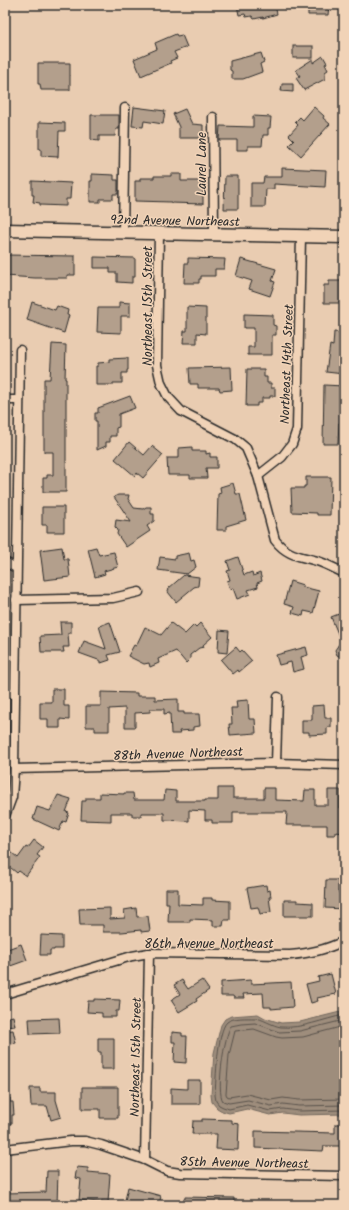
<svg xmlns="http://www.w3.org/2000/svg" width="349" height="1210" font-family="Kalam,sans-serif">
	<rect width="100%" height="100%" fill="#e9ccb1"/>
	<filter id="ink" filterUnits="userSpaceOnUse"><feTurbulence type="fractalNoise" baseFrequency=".025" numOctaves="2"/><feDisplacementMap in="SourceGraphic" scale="8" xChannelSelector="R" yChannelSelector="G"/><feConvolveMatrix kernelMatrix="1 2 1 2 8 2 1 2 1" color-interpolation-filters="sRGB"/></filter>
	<g filter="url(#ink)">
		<path fill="#9e8d7c" stroke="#70665c" d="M344,1011V1114L299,1115L283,1113L270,1115L247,1109L229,1113L222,1111L217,1108L212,1102L211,1095L214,1053L221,1025L225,1019L231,1016L258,1014L265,1018L281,1023L300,1022Z"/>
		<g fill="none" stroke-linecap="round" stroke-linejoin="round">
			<g stroke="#59524b" stroke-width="1">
				<path d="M344,1015C323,1019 302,1029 281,1027C273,1026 261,1018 255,1018C247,1018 233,1017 227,1022C217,1031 216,1081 215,1095L216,1101L219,1105L223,1107L229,1109L247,1105L270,1111L283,1109L299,1111L344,1110"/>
				<path d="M344,1020L300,1031L279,1032L255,1023L241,1024L231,1026C224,1036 216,1092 223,1101L229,1103L248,1100L271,1106L283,1104L299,1106L344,1105"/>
				<path d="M344,1026L303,1037L282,1038L276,1037L254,1029L235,1031L229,1055L226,1094L227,1096L229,1097L247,1094L271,1100L283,1098L299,1100L344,1099"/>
			</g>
		</g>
		<g fill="#b39f8c" stroke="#2b2b2b">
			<path d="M237,5H275L277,14L263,18V17L254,19L252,16L246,17L245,14L239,15Z"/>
			<path d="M308,5H329L328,15H308Z"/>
			<path d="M176,34L177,36L182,35L187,47L174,52L177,58L170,61L171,63L141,76L134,59L157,49L155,43Z"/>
			<rect x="293" y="46" width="20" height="12"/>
			<path d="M261,53L264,62L260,64L262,72L243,79H232V71L230,70V61Z"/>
			<path d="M323,56L327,63L325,64L328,70L325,72V79L304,90L296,78L300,76L296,70L313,59V63Z"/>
			<path d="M38,63H70V90H41L40,84H38Z"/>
			<path d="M282,84H293V92L281,91Z"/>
			<path d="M134,107L165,111L163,124L144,121L143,127L132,126Z"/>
			<path d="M314,107L324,116L323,118L330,124L301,156L289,145L294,140L289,135L298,125L295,122L300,117L303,120Z"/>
			<path d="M185,109L192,124L203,125V138H179V127L173,114Z"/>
			<path d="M91,115H119V129H116L115,136H99V141L91,140Z"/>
			<path d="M253,116L271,117L270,128H268V135H263L262,146H248V150H237V140H219L220,126L253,127Z"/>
			<path d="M39,122L65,123V131H59L58,157L41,156V149H39Z"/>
			<path d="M282,168L326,170L325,187L274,184V189H266L265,207H251V183H263L264,177H282Z"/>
			<path d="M92,174L114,175V180H118V194H113V199H100V202H90V181H92Z"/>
			<path d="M171,174H181V181H203V204L171,203V202L135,201V181H140V178H154V176H171Z"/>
			<path d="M225,176H238V209H224Z"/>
			<path d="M32,181L71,183L70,199H66V206L40,205V203L33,202L34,195H32Z"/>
			<path d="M6,255L75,256V275H67V278H35L5,276Z"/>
			<path d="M94,257L135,258V277H132V283L117,282V273H110V268H94Z"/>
			<path d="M188,258L225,259L224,269H215V276H201V279H199V283H184L185,263H188Z"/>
			<path d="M241,259L276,269L272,281L275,282L270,296L249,289L252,281L236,276Z"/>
			<path d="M329,281H343L344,303H324V285H329Z"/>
			<path d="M32,302L55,310L57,306L68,310L67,315H69L64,333L27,320Z"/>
			<path d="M119,302L130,303V316H121V333L97,332L98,308H119Z"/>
			<path d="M187,307L206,308V334L197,333V343H183L184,331H187Z"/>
			<path d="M244,314L273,315V325L276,326V335H272V355H248V347H254V328H244Z"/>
			<path d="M334,332L344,333V374L326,372L330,345L333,346Z"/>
			<path d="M52,344L66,345L65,379H66V492H43V478H47V475H53V452H44V379H50Z"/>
			<path d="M128,358V370H127V373H122V383H113V385H96V366H98V363L109,362V359Z"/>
			<path d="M231,367L232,390L220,391L219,388H198V384H190L189,368Z"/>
			<path d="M247,369H264V377H267V383H271V388H275V396H270V398H262V403H257V406H246Z"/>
			<path d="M324,385L344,386L343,401H342V423H339L338,444H323Z"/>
			<path d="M130,396L135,408L119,414V427L116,428V436H110V442H106V446L97,450V421H95V413H98V408Z"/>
			<path d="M129,442L144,455L152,446L163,455L143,478L137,473L135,476L115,459Z"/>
			<path d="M192,447V451H206V454L210,453V457H217V468H206L207,478H190V475H168L167,458H179V448Z"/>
			<path d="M306,477H331L330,515H317V513L292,512L291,488H304V486H306Z"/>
			<path d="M233,483L236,494H240L246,520L226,526V530H217L218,494L221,493L220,487Z"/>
			<path d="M118,495H129L128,499L134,508L143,509L146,507H151V514H154V521L147,526L150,531L126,547L117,534L118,530L115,527L116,520L131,522L114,497Z"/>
			<path d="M42,507H64V532H47V525H42Z"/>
			<path d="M62,547L64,559H68L70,577L44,580L40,550Z"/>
			<path d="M96,547L99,555L114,552L118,567L104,571L105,574L95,577L88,549Z"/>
			<path d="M189,553L191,561L194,560L196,567L187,574L158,570L160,557L175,559V556Z"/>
			<path d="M238,557L244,575L252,572L253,576L260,573L262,581L257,583L258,587L248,590L250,594L237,599L233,588L230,589L227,581L230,580L227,571L230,570L227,561Z"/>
			<path d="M184,575L199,577L198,586L194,587L176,602L168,592L169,588Z"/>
			<path d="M290,581L303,585V587L319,591L313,613L304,611L303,616L292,613L294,607L284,604Z"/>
			<path d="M344,612V659L337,655L335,650L341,641L331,617Z"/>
			<path d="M60,622H71V633H68L69,647H63L64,652H41L40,636L61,635Z"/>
			<path d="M110,622L120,652L108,655L110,660L101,663V661L79,653L84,641L106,649L99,626Z"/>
			<path d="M171,623L185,634L194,625L196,627L200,623L212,637L203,645L204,647L199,648L190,655V659L186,663L176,651L158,659L159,663L150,667L149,663L144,664L128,656L134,645L136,646L145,627L161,635Z"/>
			<path d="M219,630L229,631L227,653L218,652Z"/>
			<path d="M236,647L240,652L242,650L252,661L239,672L238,670L233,674L221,660Z"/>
			<path d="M306,647L308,655L301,657L304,669L293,672L291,662L279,665L276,655Z"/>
			<path d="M52,689H64V706H69V720L60,719V728H48V719H40V702H52Z"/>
			<path d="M101,692L137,693V696H155V700L178,699V712H184V714H199L200,726L193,727V730L179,731L180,734H171L170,713L164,714V709H150V712L135,713V727H125V708L109,709V731H95V727H86V706H101Z"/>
			<path d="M248,700L249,719H255L256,733L230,735L229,724H232L231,708H237L236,701Z"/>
			<path d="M324,705L325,718H331V727H327V734L309,735V732H302V720H312V706Z"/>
			<path d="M218,788H233V798H264V788H275V800L304,801L305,790H315V805H328V790H340V808H344V833L335,832V835H327V825H286L287,812H233V823H212V820H205V811L189,810V821L164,820V813H141V816H132V813H111V821L81,820L82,801H86V798H100V793L124,794V793H133L134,800H164L165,790L176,791V801H205V800H218Z"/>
			<path d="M58,795L71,799L66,812L69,813L66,822L63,821L59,831L33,819L37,807L50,811Z"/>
			<path d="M34,840L43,847L37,855L40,857L26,876L19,871L17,873L5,863V860L11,852L18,858L26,847L28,848Z"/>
			<path d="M326,880H338V892H344V909L325,908Z"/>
			<path d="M266,885L267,891L270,890L271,897H269L271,912L260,914L258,907L251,908L247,888Z"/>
			<path d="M166,889H178V904L203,905V898H212V900L230,901V920H224L223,926H213V920L190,919V922H168L169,903H166Z"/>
			<path d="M284,900H297V902L313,903V916H284Z"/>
			<path d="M110,908V919L125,918L124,910L136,908L137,917L148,916L150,931L141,932V930L122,932H103V925H80L79,909Z"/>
			<path d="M41,935L62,936V949H54V950H50V955H40Z"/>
			<path d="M21,944L27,960L5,968V950Z"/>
			<path d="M331,974L336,994L317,998L318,1001L311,1003L306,984L319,981L318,977Z"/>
			<path d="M182,980L188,989L202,980L209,990L196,999L197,1001L179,1012L171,1000L180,994L174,985Z"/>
			<path d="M251,980V984L291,982L293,1007L271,1009V1007H264L263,993L243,994L244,998H234L233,996H221V982Z"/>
			<path d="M94,999L120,1000L119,1011H116V1017H102V1013L87,1012L88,1001H94Z"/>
			<path d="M13,1016L15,1026L6,1027L5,1018Z"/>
			<path d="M59,1018L60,1033L30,1034L29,1019Z"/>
			<path d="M13,1030L16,1043L5,1045V1031Z"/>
			<path d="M172,1032L182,1033V1036H187L186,1063L174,1062L175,1042H172Z"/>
			<path d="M98,1038H114V1069H101V1052H98Z"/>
			<path d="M187,1080H200V1104H171V1088L187,1089Z"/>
			<path d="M82,1087H118V1118H100V1109H82Z"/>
			<path d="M30,1088H40V1092H56V1100L61,1117L51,1120L47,1106H31Z"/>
			<path d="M10,1098V1102H13L14,1115H12V1123L5,1124V1099Z"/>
			<path d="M202,1119L232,1120V1123L239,1124L238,1150L216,1149L217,1134H192L193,1121H202Z"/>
			<path d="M335,1124H344V1146H324L323,1151L255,1148V1131L335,1133Z"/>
			<path d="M77,1167L88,1168V1172L110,1174L108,1203L79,1200L81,1179L75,1178Z"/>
			<path d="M47,1171H58L57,1205H5V1193L46,1192Z"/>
			<path d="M128,1187L161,1196L159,1205H124Z"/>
			<path d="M185,1197L234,1198V1205H184Z"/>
		</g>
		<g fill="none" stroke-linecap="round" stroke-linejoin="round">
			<g stroke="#2b2b2b" stroke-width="11">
				<g id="street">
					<path d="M213,117L214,234"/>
					<path d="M123,233L125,108"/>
					<path d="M159,233L157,365L161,383L168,397L181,411L235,439L246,448L258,476L275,540C288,557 302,556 320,562C328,565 336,569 344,573"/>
					<path d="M5,400H19"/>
					<path d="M258,476L282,457L292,444L297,429L301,236"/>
					<path d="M5,562L16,568"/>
					<path d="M16,600L113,598L139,592"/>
					<path d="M5,693H15"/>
					<path d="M276,763L278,697"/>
					<path d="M14,769L276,763L344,765"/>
					<path d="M5,816L12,797L14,769L20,350"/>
					<path d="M5,994L132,956L149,953L290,955C311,953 325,950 344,941"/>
					<path d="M5,1149L71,1141H85L101,1145L145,1160L167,1171L180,1173L344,1176"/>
					<path d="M145,1160L149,953"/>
				</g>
			</g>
			<g stroke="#2b2b2b" stroke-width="15">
				<path id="secondary" d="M5,230L344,237"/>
			</g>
			<use href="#street" stroke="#f1d3b7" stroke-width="8"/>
			<use href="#secondary" stroke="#f1d3b7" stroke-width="12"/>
		</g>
	</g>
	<g text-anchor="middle" stroke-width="3" stroke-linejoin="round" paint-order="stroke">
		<g font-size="13" fill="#2b2b2b" stroke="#f1d3b7">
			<text transform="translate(201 164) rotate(-90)" y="5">Laurel Lane</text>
			<text transform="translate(175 220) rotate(1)" y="5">92nd Avenue Northeast</text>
			<text transform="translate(147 306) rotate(-90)" y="5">Northeast 15th Street</text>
			<text transform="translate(286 364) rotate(-88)" y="5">Northeast 14th Street</text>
			<text transform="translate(178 753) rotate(-2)" y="5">88th Avenue Northeast</text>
			<text x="209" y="948">86th Avenue Northeast</text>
			<text transform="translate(135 1057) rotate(-89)" y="5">Northeast 15th Street</text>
			<text transform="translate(244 1162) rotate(1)" y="5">85th Avenue Northeast</text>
		</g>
	</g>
	<rect width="349" height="1210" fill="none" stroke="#f1d3b7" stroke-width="20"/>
	<rect x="10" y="10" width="329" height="1190" fill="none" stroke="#2b2b2b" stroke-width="1.5" filter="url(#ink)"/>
</svg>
